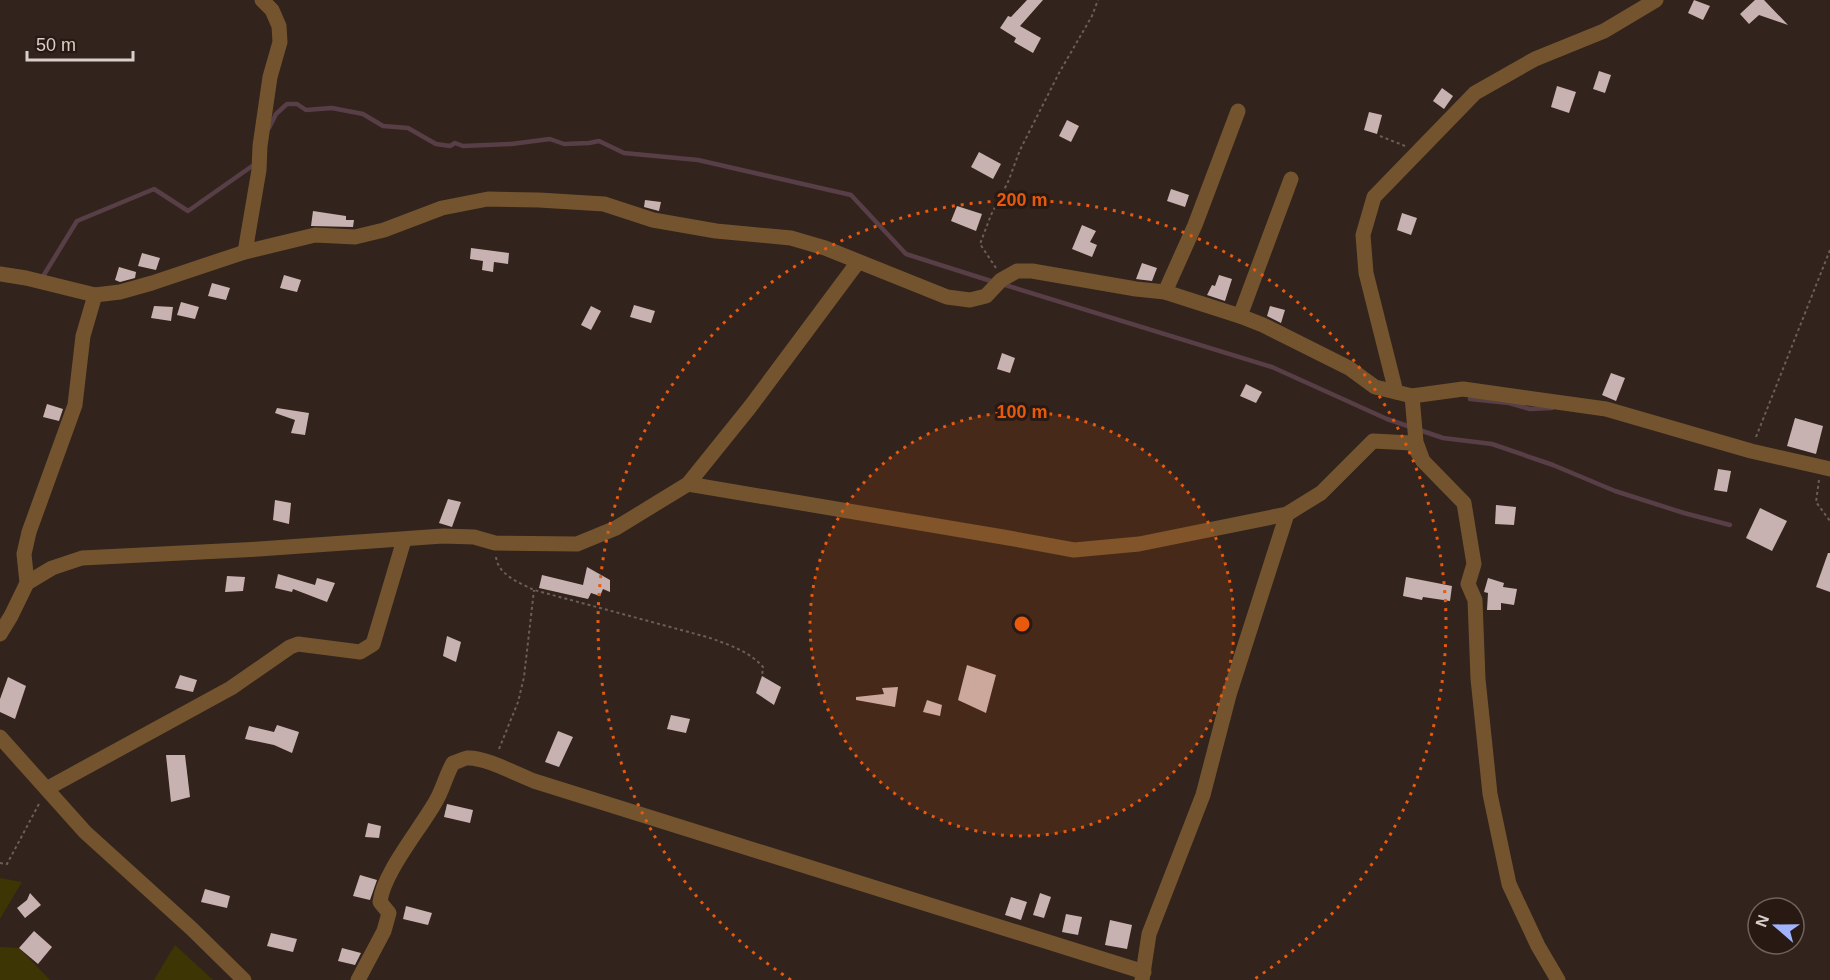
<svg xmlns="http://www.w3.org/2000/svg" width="1830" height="980" font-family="Helvetica,sans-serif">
	<rect width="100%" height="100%" fill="#32231c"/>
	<g fill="#3e3504">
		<path d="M0,878L22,882L0,919Z"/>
		<path d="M175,945L213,980H154Z"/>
		<path d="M0,947L19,948L50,980H0Z"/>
	</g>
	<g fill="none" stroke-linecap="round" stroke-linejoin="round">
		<g stroke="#583e47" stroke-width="4.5">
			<path d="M269,128L276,114L287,104H297L306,110L332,108L363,114L383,126L408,128L436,144L450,146L455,143L463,146L511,144L550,139L564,144L589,143L599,141L624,153L698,160L851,195L906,254L994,282"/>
			<path d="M40,277L42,278L77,221L154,189L188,211L255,164"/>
			<path d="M1002,284L1272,367L1387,419L1443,438L1492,444L1553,465L1615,491L1684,513L1730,525"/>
			<path d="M1470,399L1509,403L1530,409L1552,408"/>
		</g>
	</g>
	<g fill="#c8b2b1">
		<path d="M1027,0H1043L1020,26L1041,38L1033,53L1014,42L1016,38L1000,28L1008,16L1011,17Z"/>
		<path d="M1694,0L1710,6L1703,20L1688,13Z"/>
		<path d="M1755,0H1764L1788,25L1759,15L1749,24L1740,14Z"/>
		<path d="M1599,71L1611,75L1605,93L1593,89Z"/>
		<path d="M1557,86L1576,92L1569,113L1551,107Z"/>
		<path d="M1442,88L1453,96L1444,109L1433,101Z"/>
		<path d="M1369,112L1382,115L1377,134L1364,130Z"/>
		<path d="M1067,120L1079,126L1071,142L1059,136Z"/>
		<path d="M979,152L1001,164L993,179L971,167Z"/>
		<path d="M1171,189L1189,195L1185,207L1167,201Z"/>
		<path d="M645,200L661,202L659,211L644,207Z"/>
		<path d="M957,206L982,214L976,231L951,221Z"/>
		<path d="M313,211L346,216V220H354L353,227L311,226Z"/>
		<path d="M1402,213L1417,218L1411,235L1397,230Z"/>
		<path d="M1082,225L1096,231L1090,242L1097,245L1092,257L1072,249Z"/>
		<path d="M471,248L509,253L508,264L494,262L493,272L482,270L483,261L470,259Z"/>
		<path d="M142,253L160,258L156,270L138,266Z"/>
		<path d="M1142,263L1157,268L1152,281L1136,279Z"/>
		<path d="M119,267L136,272L135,278L120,282L115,280Z"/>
		<path d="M284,275L301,280L297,292L280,288Z"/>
		<path d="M1219,275L1232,279L1225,301L1207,295L1212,285L1215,286Z"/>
		<path d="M212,283L230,288L226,300L208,296Z"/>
		<path d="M181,302L199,307L195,319L177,315Z"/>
		<path d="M634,305L655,311L651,323L630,317Z"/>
		<path d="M154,306L173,307L171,321L151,318Z"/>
		<path d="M591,306L601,311L591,330L581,325Z"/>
		<path d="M1270,306L1285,310L1281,323L1267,316Z"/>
		<path d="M1002,353L1015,358L1010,373L997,369Z"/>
		<path d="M1611,373L1625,378L1616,401L1602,395Z"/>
		<path d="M1246,384L1262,392L1256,403L1240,396Z"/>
		<path d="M47,404L63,409L59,421L43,417Z"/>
		<path d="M277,408L309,413L305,435L291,433L295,420L275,413Z"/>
		<path d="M1795,418L1823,426L1816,454L1787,446Z"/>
		<path d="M1718,469L1731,471L1727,492L1714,490Z"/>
		<path d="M448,499L461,502L452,527L439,523Z"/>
		<path d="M275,500L291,503L289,524L273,520Z"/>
		<path d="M1496,505L1516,507L1514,525L1495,524Z"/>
		<path d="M1760,508L1787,521L1772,551L1746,538Z"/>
		<path d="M1828,553H1830V592L1816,587Z"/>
		<path d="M587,567L610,580V592L603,589L600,596L591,593L588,599L539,588L542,575L583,585Z"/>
		<path d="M278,574L315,585L317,578L335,583L327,602L293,589L292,592L275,588Z"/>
		<path d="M227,576L245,577L243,591L225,592Z"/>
		<path d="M1406,577L1452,586L1450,601L1423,597L1422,600L1403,596Z"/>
		<path d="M1488,578L1504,583L1503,587L1517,589L1514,605L1501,603V610H1487L1488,593L1484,592Z"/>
		<path d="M447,636L461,642L456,662L443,656Z"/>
		<path d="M967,665L996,675L986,713L958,700Z"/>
		<path d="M180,675L197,680L193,692L175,688Z"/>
		<path d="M762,676L781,687L774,705L756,693Z"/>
		<path d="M8,677L26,686L15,719L0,712V699Z"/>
		<path d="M898,687L895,707L856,700V697L884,694L882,688Z"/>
		<path d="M927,700L942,705L940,716L923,712Z"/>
		<path d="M671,715L690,719L686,733L667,729Z"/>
		<path d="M277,725L299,732L292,753L274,745L245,739L249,726L274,732Z"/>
		<path d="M558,731L573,737L559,767L545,762Z"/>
		<path d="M166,755H185L190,797L171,802Z"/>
		<path d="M447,804L473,810L470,823L444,817Z"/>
		<path d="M368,823L381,826L379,838L365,837Z"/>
		<path d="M360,875L377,880L370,900L353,896Z"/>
		<path d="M205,889L230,896L227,908L201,902Z"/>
		<path d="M30,893L41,905L25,918L17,908L27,900Z"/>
		<path d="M1040,893L1051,897L1044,918L1033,915Z"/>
		<path d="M1011,897L1027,902L1021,920L1005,915Z"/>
		<path d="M406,906L432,913L428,925L403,919Z"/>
		<path d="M1066,914L1082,917L1078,935L1062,932Z"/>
		<path d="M1110,920L1132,925L1127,949L1105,945Z"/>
		<path d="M34,931L52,947L38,964L19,948Z"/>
		<path d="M271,933L297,939L293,952L267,946Z"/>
		<path d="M342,948L361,953L355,965L338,961Z"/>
	</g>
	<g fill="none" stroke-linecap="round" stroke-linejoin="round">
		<g stroke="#6b5e58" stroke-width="2" stroke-dasharray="3 3" stroke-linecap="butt">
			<path d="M1380,136L1405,146"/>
			<path d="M996,268L980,244L991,215L1008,182L1020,150L1059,73L1092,16L1098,0"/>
			<path d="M1756,437L1830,250"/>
			<path d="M1819,480L1816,502L1830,521"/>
			<path d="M496,557C498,575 520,583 534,590L707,637C727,644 749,651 763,667L762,676"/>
			<path d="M499,749L518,702L524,677L534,590"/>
			<path d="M0,863L7,864L40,802"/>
		</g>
		<g stroke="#73542e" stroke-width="15">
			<path d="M245,252L259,170L260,146L270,77L280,42L279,26L272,10L262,0"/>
			<path d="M0,274L26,278L95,295"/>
			<path d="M1165,292L1195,225L1238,111"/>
			<path d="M1240,316L1291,179"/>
			<path d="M1396,392L1366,273L1363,235L1374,197L1475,93L1535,59L1604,31L1656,0"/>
			<path d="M1412,396L1416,442L1423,461L1464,503L1474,564L1468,584L1475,600L1478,679L1490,794L1509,884L1538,946L1558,980"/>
			<path d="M688,484L1003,537L1074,550L1139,544L1287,514L1321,493L1373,441L1412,443L1423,461"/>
			<path d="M27,583L52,568L82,558L259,549L443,536L474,537L495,543L577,544L616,528L688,484L750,407L858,262"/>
			<path d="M0,634L11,616L27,583L24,554L29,532L75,405L83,336L95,295L120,292L152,283L245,252L315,235L355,237L384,230L442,208L488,199L539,200L604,204L653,220L716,231L791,238L825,248L947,297L970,300L986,296L1001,280L1017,271H1032L1136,289L1165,292L1240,316L1263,325L1349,368L1375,387L1396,392L1412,396L1463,389L1606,409L1751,451L1830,469"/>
			<path d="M0,737L85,832L192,929L244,980"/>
			<path d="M48,788L231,688L290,647L298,644L360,652L373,644L404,540"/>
			<path d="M358,980L384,931L389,913L380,902C383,873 421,828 436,801C443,789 446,775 453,763C457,762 462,759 467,758C485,757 516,774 534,781L1144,972"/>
			<path d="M1142,980L1149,934L1203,795L1229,695L1287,514"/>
		</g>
	</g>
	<circle cx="1022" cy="624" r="212" fill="#e8590c" fill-opacity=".12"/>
	<g fill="none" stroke="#e8590c" stroke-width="3" stroke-dasharray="3 6">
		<circle cx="1022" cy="624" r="212"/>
		<path d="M791 980A424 424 0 1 1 1253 980"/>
	</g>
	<circle cx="1022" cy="624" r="9" fill="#e8590c" stroke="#281a13" stroke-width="3"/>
	<g font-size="18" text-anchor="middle" font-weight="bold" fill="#e8590c" stroke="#281a13" stroke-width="6" stroke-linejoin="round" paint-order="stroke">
		<text x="1022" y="206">200 m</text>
		<text x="1022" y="418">100 m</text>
	</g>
	<g transform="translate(1776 926) rotate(290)"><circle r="28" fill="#281a13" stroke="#6f625c" stroke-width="1.5"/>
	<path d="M0-4.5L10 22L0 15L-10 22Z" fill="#a1b3fd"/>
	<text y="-9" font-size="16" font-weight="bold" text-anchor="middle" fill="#d9cfca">N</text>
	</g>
	<path d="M27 51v9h106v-9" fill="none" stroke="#d9cfca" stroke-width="3"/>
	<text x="36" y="51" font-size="18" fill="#d9cfca" stroke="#281a13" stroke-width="4.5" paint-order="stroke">50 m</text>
</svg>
